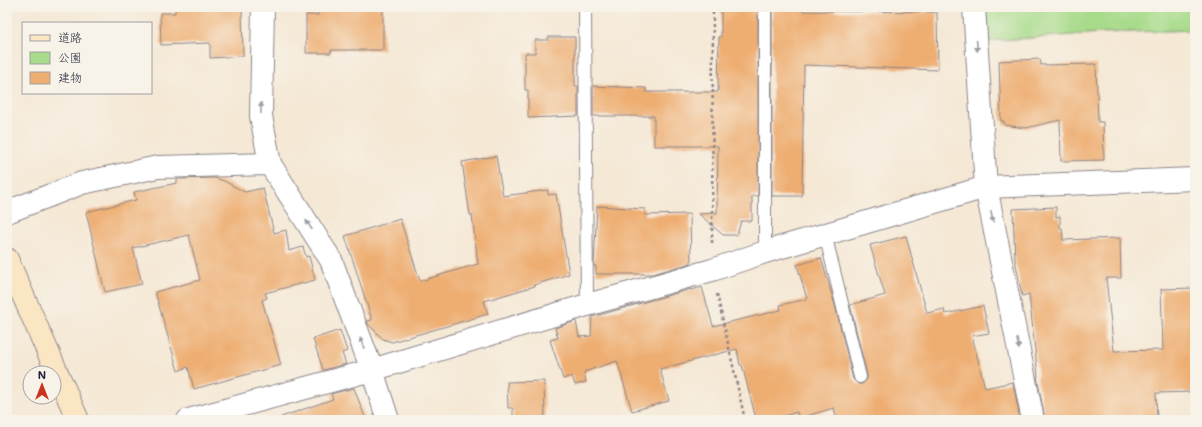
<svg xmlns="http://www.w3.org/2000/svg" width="1202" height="427" font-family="Mali,'Klee One',sans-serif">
	<rect width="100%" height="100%" fill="#f7f3e8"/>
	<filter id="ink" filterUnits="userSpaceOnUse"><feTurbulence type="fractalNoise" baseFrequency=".025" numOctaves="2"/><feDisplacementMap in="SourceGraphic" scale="8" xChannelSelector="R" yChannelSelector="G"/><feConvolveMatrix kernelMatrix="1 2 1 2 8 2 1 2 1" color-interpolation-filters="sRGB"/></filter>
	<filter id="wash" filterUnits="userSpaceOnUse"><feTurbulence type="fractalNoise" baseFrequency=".012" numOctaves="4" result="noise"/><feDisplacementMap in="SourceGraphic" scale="16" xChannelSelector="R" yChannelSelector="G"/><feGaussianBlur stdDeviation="0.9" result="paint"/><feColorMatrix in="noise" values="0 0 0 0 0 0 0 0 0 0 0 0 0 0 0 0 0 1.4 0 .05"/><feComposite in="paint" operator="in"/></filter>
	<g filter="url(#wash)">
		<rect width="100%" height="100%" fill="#f5e8d5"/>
		<path fill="#a8db8b" stroke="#657e63" d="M985,7H1195V30L1100,33L989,41Z"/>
		<g id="blocks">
			<g fill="#eead71">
				<path d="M175,7H239V9H242L243,56L210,58V43L161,45L160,13H175Z"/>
				<path d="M318,7H383V50H331V53H306V15H318Z"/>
				<path d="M721,7H758V196H752V221H741L737,235H723L699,214L717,213L718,146H654V116H593V86L646,88V92H718L719,37H721Z"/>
				<path d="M772,7H802V11L937,12L938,70L804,65L802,196H772Z"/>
				<path d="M548,37H575V86H578V116L528,118V90H525V53H535V40H548Z"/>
				<path d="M1040,59L1041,65L1096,64L1098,122H1103L1104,160L1061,161L1060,120L1026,128L1004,125V121H1001L999,61Z"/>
				<path d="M496,156L503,196L548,190V195L556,194L569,274L534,285L535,286L484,301L488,314L392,342L383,339L368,324L367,321L372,320L345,236L400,219L420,281L478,264L472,215H470L462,162Z"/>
				<path d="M215,178L224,181L245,192L263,188L274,233L286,230L289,251L303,247L306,257L309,256L315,280L265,293L267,298L262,300L281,365L194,389L188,367L178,371L155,292L200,280L189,235L133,248L142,284L105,292L86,212L136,200L134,192L177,183V179Z"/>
				<path d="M597,206L645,209V215L690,214L691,263L653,274H596V266H594V265Z"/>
				<path d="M1056,207V217L1060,216V228H1062L1063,240L1120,238L1121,278H1106L1114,351L1163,350L1161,289L1195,288V392L1156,393L1157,420H1045L1037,377H1038L1029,294L1022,296L1015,259L1013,209Z"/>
				<path d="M906,236L927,313L944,309L945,314L983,306L989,333L972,336L985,388L1013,382L1020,420H837L834,408L799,418L797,412L775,419L770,416L756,419L742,365H740L737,349L660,369L669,401L632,411L617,361L584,372L586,382L575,385L572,376L563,379L550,340L558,338L555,328L576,321L579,337L591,336L592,317L691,289V290L702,287L713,326L781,310L780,305L807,299L797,265L821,258L835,305L853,379L858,384H862L867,379V375L850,305L885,295L870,245Z"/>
				<path d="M340,330L347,351L342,353L346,364L323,370L313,339Z"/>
				<path d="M544,381L545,420H513V408H508L507,382Z"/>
				<path d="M354,388L366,420H282L281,417L333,399L331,394Z"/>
			</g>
		</g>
	</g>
	<g filter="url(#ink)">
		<use href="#blocks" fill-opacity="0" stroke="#8c8588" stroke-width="1"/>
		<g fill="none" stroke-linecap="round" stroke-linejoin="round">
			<g stroke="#8c8588" stroke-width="14">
				<g id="lane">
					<path d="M585,7L587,305"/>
					<path d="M825,234L860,377"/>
					<path d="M765,252V7"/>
				</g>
			</g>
			<g stroke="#8c8588" stroke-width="24">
				<g id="street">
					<path d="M263,7L261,116L270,164L331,260L372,370L388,420"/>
					<path d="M974,7L986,187L1033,420"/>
					<path d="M7,212L82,183L158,167L270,164"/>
					<path d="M188,420L372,370L587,305L712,270L765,252L986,187L1195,179"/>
				</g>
			</g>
			<g stroke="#8c8588" stroke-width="24">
				<path id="secondary" d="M7,259L78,420"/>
			</g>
			<g stroke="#8c8588" stroke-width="2.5" stroke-dasharray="3 3" stroke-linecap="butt">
				<path d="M712,243L713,7"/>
				<path d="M717,294L745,420"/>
			</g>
			<use href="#lane" stroke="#fff" stroke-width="12"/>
			<use href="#street" stroke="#fff" stroke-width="22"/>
			<use href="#secondary" stroke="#fbe6c4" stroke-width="22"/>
		</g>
		<defs><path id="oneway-solid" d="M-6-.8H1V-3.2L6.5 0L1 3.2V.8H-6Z"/></defs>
		<g fill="#9c9ca7">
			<use href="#oneway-solid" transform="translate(977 46) rotate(86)"/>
			<use href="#oneway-solid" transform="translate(261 108) rotate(-89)"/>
			<use href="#oneway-solid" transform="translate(992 217) rotate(79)"/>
			<use href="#oneway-solid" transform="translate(309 225) rotate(-123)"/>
			<use href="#oneway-solid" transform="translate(362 343) rotate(-110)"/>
			<use href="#oneway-solid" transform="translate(1018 344) rotate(79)"/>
		</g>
	</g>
	<rect width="1202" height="427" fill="none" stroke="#f7f3e8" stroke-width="24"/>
	<rect x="22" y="22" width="130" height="72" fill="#f7f3e8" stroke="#a29fa3"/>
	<rect x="30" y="35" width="20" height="6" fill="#fbe6c4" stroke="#a29fa3"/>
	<text x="58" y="42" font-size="12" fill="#22223b">道路</text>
	<rect x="30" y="52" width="20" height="12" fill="#a8db8b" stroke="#a29fa3"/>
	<text x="58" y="62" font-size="12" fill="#22223b">公園</text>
	<rect x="30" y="72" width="20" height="12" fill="#eead71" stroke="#a29fa3"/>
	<text x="58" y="82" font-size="12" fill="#22223b">建物</text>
	<g transform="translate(42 385)"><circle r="19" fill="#f7f3e8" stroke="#a29fa3"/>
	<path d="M0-3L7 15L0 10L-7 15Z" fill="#c8321e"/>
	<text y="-6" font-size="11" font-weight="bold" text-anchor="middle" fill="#22223b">N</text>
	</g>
</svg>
